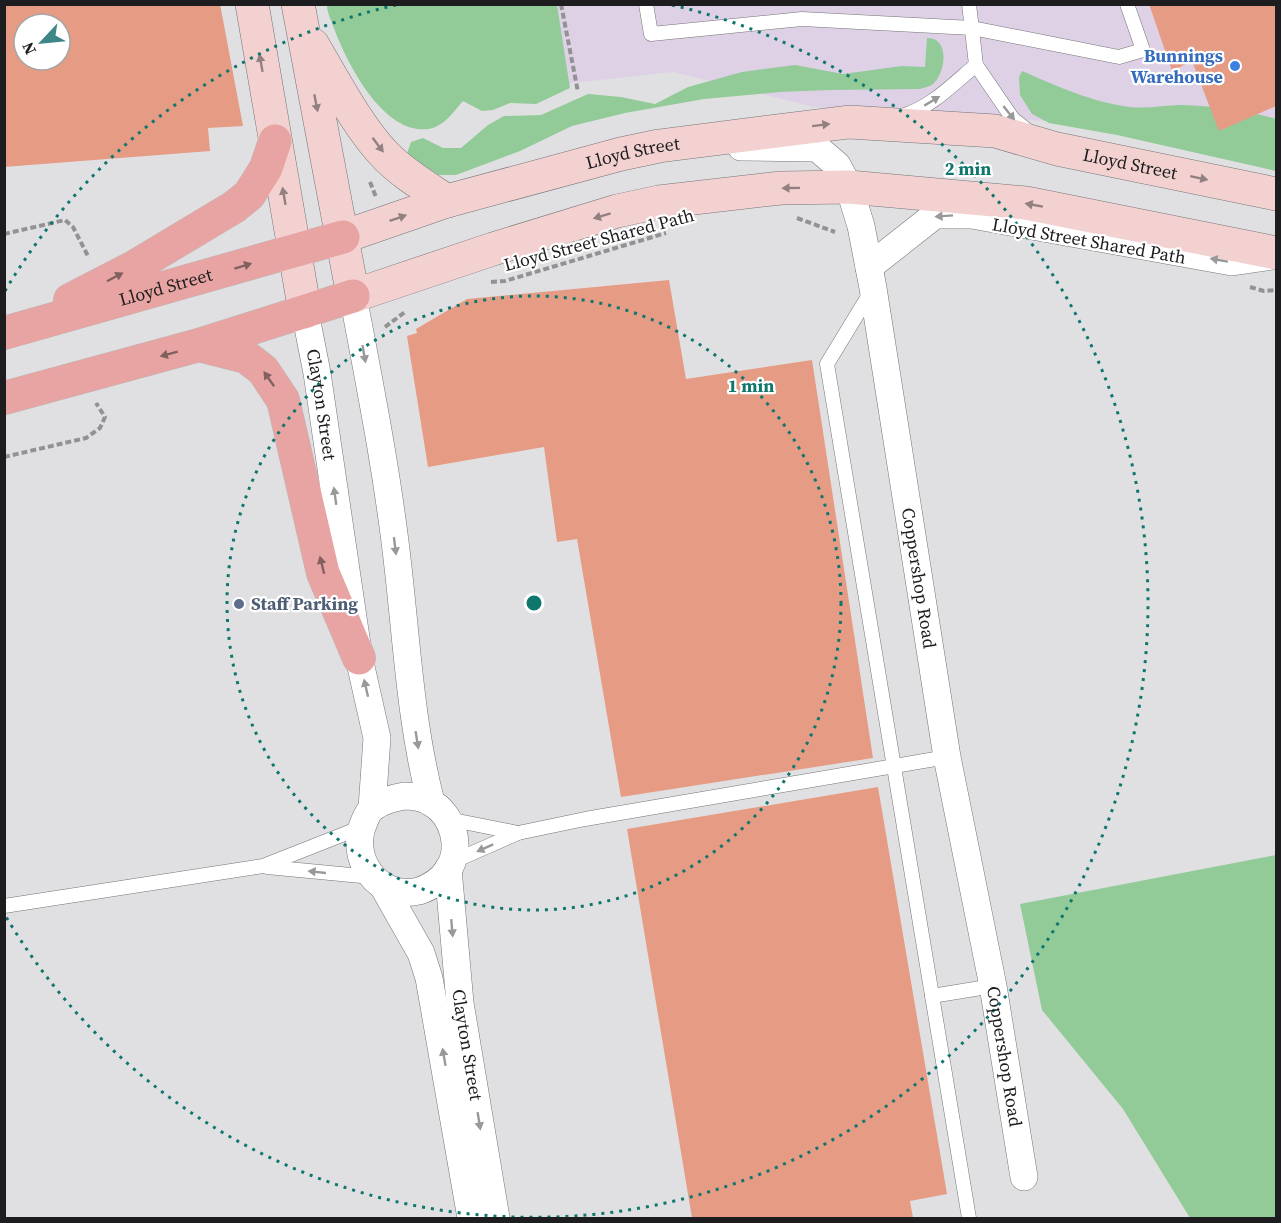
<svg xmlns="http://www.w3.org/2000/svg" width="1281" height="1223" font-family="'Source Serif 4',serif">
	<rect width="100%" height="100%" fill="#e0e0e3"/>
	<path fill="#ded1e5" d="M345,5H1276V135L814,107L673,72L554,85Z"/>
	<g fill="#92cb98">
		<path d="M327,5H557L570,88L536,104L510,103L493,110L482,111L463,101C453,112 444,127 428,129C384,135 348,65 335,31C332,21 327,14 327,5Z"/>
		<path d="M927,38C950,37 946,73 933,84C929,87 923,88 919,89L830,90L780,92L704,99L625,113L572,126L520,151L456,175H433L405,159L411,142L423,138L443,148H461L488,125L504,116L541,115L588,94L621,97L655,104L688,87L742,72L795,65L843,74L902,66L925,67Z"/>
		<path d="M1022,71C1057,86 1091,102 1130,107C1148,109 1164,105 1181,105C1214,106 1245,110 1276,119V171L1117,135L1049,123L1032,114L1020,95L1019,77Z"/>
		<path d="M1276,855V1218H1190L1123,1109L1042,1010L1020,904Z"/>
	</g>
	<g fill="#e59b84" fill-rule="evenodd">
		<path d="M4,4H220L243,126L208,128L210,151L4,167ZM24,24H60V60H24Z"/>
		<path d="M1149,4H1276V106L1219,131L1192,61L1172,71Z"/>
		<path d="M669,280L686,379L812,360L873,758L621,797L577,539L557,542L544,447L428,467L407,336L417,333L416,329L467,299Z"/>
		<path d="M878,787L947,1194L910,1201L913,1218H692L627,829Z"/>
	</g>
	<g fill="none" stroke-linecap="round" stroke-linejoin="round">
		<g stroke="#747477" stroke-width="15">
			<g id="lane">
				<path d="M646,4L651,34L802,19L972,28L1119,57L1143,50L1127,4"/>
				<path d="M969,4L976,65L1013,119L1027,130"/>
				<path d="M902,116C932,107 953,84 976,65"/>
				<path d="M872,290L827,364L969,1218"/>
				<path d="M448,819L518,833"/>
				<path d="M452,862L518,833L585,819L947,757"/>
				<path d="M267,867L372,877"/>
				<path d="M4,906L263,866L362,827"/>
				<path d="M932,996L993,986"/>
			</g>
		</g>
		<g stroke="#747477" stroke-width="28">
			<g id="street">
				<path id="s1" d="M741,147L817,148L837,165L849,187L861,226L873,288L947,757L993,986L1024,1177"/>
				<path d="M869,267L935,215H972L1232,262L1272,256"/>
				<path d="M353,296C370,386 388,476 398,567C407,646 411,725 431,802"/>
				<path id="s2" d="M305,312L317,373L359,658L377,738L372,808"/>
				<path d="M404,796C413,796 422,797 430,802C453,814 463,848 448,870C441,880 431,887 419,891C378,901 348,858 364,822C366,817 369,810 374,807C382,801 393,798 404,796Z"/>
				<path id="s3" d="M448,869L460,1003L496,1218"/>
				<path d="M383,886L421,953L429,978L471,1218"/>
			</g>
		</g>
		<g stroke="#747477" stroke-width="34">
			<g id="secondary">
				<path d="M252,4L305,312"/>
				<path d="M298,4L353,296L493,249L617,211L659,202L781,188L849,187L1026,203L1276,253"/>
				<path d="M313,45C333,79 359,129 387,157C405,175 426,187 447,201"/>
				<path id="s4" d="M343,237L447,201L621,154L659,146L849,122L995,131L1057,149L1276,194"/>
			</g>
		</g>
		<g stroke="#bbbbbc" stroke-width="34">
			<g id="primary">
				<path d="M70,300L134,267L234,207L249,195L266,168L275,141"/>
				<path id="s5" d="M4,333L343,237"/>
				<path d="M199,345L246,357L263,370L283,400L323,573L359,658"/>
				<path d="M4,398L199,345L353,296"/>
			</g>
		</g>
		<g stroke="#929294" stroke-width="4" stroke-dasharray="6 3" stroke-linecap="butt">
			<path d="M561,4L578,92"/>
			<path d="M370,182L376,197"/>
			<path d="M797,218L835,232"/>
			<path d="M4,234L65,220L73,227L89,258"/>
			<path d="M491,282L505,281L666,233"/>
			<path d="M1250,287L1264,291L1276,290"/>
			<path d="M385,327L405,312"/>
			<path d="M4,457L86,438L100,428L105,417L96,403"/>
		</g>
		<use href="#lane" stroke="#fff" stroke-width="14"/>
		<use href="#street" stroke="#fff" stroke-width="27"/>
		<use href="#secondary" stroke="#f3d1d0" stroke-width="33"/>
		<use href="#primary" stroke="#e7a4a2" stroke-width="33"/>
	</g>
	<defs><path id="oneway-solid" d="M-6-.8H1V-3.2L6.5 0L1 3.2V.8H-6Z" transform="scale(1.5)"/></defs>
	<g fill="#938080">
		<use href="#oneway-solid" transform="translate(261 63) rotate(-100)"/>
		<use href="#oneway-solid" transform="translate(316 103) rotate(79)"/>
		<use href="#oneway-solid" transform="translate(821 125) rotate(-7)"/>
		<use href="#oneway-solid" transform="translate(378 145) rotate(53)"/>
		<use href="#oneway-solid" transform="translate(1199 178) rotate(12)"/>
		<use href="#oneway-solid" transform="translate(791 188) rotate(179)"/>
		<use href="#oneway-solid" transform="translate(284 196) rotate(-100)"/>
		<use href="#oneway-solid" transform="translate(1034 205) rotate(-170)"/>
		<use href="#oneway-solid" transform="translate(602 216) rotate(163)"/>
		<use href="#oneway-solid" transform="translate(398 218) rotate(-19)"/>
	</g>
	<g fill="#99999a">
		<use href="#oneway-solid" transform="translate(932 101) rotate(-31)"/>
		<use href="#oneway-solid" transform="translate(1009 113) rotate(51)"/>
		<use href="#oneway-solid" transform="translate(944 216) rotate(176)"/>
		<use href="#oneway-solid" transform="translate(1219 260) rotate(-170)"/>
		<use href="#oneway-solid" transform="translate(364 354) rotate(80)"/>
		<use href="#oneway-solid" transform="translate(335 496) rotate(-98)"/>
		<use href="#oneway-solid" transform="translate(395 546) rotate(83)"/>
		<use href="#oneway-solid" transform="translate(366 688) rotate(-103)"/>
		<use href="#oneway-solid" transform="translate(417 740) rotate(81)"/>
		<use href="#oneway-solid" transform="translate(485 848) rotate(156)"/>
		<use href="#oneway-solid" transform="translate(317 872) rotate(-174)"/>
		<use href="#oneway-solid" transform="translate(452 928) rotate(85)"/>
		<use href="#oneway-solid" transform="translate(444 1057) rotate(-100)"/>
		<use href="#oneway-solid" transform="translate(479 1121) rotate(81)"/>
	</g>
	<g fill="#826060">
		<use href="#oneway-solid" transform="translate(243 266) rotate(-17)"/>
		<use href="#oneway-solid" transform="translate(115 277) rotate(-28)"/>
		<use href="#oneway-solid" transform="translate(169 354) rotate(165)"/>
		<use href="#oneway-solid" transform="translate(269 379) rotate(-125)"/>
		<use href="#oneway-solid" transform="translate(322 565) rotate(-104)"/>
	</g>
	<g fill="none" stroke="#0f766e" stroke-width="3" stroke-dasharray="3 6">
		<circle cx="534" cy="603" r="307"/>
		<path d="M5 291A614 614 0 0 1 396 5M672 5A614 614 0 1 1 5 915"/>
	</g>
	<circle fill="#3f7fe0" stroke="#fff" stroke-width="2" cx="1235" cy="66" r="6"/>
	<circle fill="#5c6f8a" stroke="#fff" stroke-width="2" cx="239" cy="604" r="6"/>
	<g text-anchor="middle" stroke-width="4.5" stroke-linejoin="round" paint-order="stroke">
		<g font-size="18" font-weight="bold" fill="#366cbe" stroke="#fff" text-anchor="end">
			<text x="1223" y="62">Bunnings<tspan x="1223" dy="21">Warehouse</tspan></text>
		</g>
		<g font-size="18" fill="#1d1d1f" stroke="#fff">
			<text dy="6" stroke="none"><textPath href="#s4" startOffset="302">Lloyd Street</textPath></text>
			<text dy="6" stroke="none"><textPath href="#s4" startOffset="806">Lloyd Street</textPath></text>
			<text transform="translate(599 240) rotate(-15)" y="6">Lloyd Street Shared Path</text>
			<text transform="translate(1089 241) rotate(10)" y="6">Lloyd Street Shared Path</text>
			<text dy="6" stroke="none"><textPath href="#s5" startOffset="168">Lloyd Street</textPath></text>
			<text dy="6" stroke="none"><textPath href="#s2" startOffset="94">Clayton Street</textPath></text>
			<text dy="6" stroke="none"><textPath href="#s1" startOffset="525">Coppershop Road</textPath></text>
			<text dy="6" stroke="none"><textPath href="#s3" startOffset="177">Clayton Street</textPath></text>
			<text dy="6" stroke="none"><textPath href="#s1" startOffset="1011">Coppershop Road</textPath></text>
		</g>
		<g font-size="18" font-weight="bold" fill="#4e5e75" stroke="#fff" text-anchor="start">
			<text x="251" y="610">Staff Parking</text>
		</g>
	</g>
	<circle cx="534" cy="603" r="9" fill="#0f766e" stroke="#fff" stroke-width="3"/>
	<g font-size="18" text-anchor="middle" font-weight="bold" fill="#0f766e" stroke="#fff" stroke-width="4.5" stroke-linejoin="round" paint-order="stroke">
		<text x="968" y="175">2 min</text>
		<text x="751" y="392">1 min</text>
	</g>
	<rect width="1281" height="1223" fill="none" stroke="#1d1d1f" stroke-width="12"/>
	<g transform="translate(42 42) rotate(244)"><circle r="28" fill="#ffffff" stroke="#a5a5a5" stroke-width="1.5"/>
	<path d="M0-4.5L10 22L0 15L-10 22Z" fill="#3e8788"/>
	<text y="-9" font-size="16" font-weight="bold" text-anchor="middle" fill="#1d1d1f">N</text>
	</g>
</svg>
